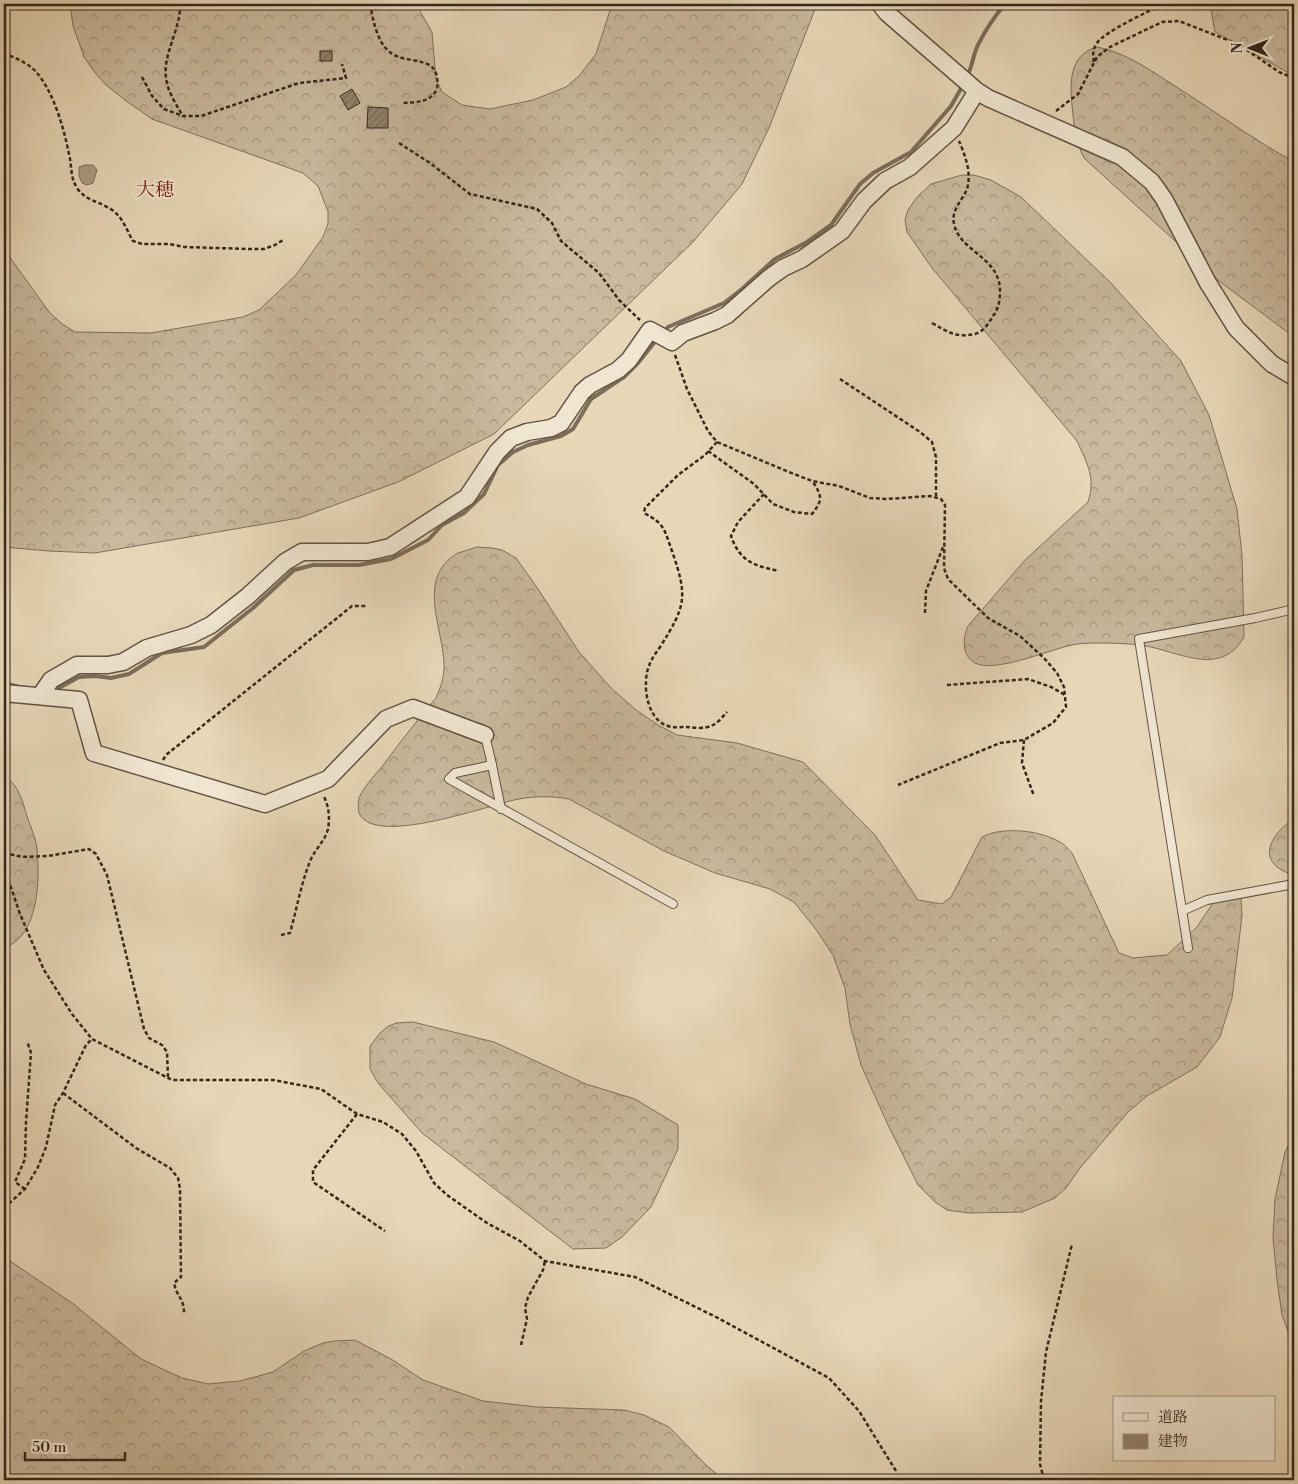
<svg xmlns="http://www.w3.org/2000/svg" width="1298" height="1484" font-family="'Libre Bodoni','Noto Serif JP',serif">
	<defs>
		<pattern id="forest-crowns" width="20" height="18" patternUnits="userSpaceOnUse" patternTransform="scale(1.25)"><rect width="20" height="18" fill="#c9b99d"/><path d="M2 6a3 3 0 1 1 6 0M12 15a3 3 0 1 1 6 0" fill="none" stroke="#a4967f"/></pattern>
		<pattern id="building-hatch" width="6" height="6" patternUnits="userSpaceOnUse" patternTransform="scale(1.25)"><rect width="6" height="6" fill="#92836e"/><path d="M-1 1l2-2M0 6l6-6M5 7l2-2" fill="none" stroke="#786b5a"/></pattern>
	</defs>
	<rect width="100%" height="100%" fill="#e7d7b7"/>
	<filter id="stains"><feTurbulence type="fractalNoise" baseFrequency=".004" numOctaves="4"/><feColorMatrix values="0 0 0 0 .2 0 0 0 0 .09 0 0 0 0 .02 0 0 0 .5 -.17"/></filter>
	<radialGradient id="worn" r=".72"><stop offset=".6" stop-color="#630" stop-opacity="0"/><stop offset="1" stop-color="#630" stop-opacity=".3"/></radialGradient>
	<g fill="url(#forest-crowns)" stroke="#80705e">
		<path d="M70,4H416L432,32L436,79L442,92L462,105L490,109L533,100L566,87L579,76L596,54L612,4H817L769,128L742,184L693,242L494,434L398,482L299,518L95,553L49,551L4,547V249L49,312L62,324L75,332L151,333L243,317L259,310L296,275L323,237L328,224V211L318,186L303,173L152,119L125,100L105,84L93,70L84,57L73,26Z"/>
		<path d="M1210,4H1294V76L1215,32Z"/>
		<path d="M1096,47C1126,52 1153,72 1178,88C1216,112 1254,140 1294,162V337L1219,281L1084,158C1075,141 1074,124 1072,106C1070,82 1069,56 1096,47Z"/>
		<path d="M962,175H974L991,180L1021,197L1110,282L1181,361L1209,415L1237,509L1242,555L1244,637C1223,674 1187,656 1155,648C1141,644 1117,643 1102,643C1091,643 1078,643 1068,646C1047,651 994,673 975,663C961,655 963,638 968,626L1025,560L1088,502C1096,478 1087,463 1077,441L932,268L907,232L905,220L908,210L917,197L931,184Z"/>
		<path d="M477,547L492,548L502,550L516,558L538,589L579,652L612,689L636,710L658,725L677,735L737,743L803,762L875,835L918,900L942,904L951,897L982,837C1002,826 1043,830 1063,844C1066,846 1069,850 1072,853L1119,953L1133,958L1167,955L1197,927L1217,897L1223,893H1235L1241,898L1242,916L1232,998L1220,1037L1197,1067L1147,1096L1128,1112L1080,1168L1066,1188L1055,1198L1022,1212L969,1213L947,1210L935,1202L918,1185L888,1125L861,1065L850,1024L845,988L833,955L815,928L794,902L770,889L715,873L664,851L569,799C553,796 535,796 519,799C491,804 374,848 359,813C358,809 358,803 359,798C364,786 376,774 384,764C401,741 418,719 436,698C440,688 444,679 444,668C445,631 414,578 458,553C464,551 471,549 477,547Z"/>
		<path d="M4,777C18,782 23,803 27,816C30,826 36,838 37,849C40,880 39,936 4,948Z"/>
		<path d="M1294,819V876C1289,873 1282,871 1277,867C1258,851 1279,828 1294,819Z"/>
		<path d="M413,1022L494,1042L586,1084L635,1099L678,1125V1149L651,1207L622,1237L606,1248L573,1249L422,1133L378,1083L370,1069V1046L380,1033L387,1027L396,1023Z"/>
		<path d="M1294,1135V1347L1282,1315L1277,1280L1273,1238L1275,1199L1285,1152Z"/>
		<path d="M4,1257L72,1303L141,1359L182,1378L208,1384L240,1381L273,1372L304,1351L323,1343L334,1341L355,1340L391,1359L423,1380L483,1401L537,1407L624,1410L644,1415L669,1427L706,1465L724,1480H4Z"/>
	</g>
	<path fill="#ab9b83" stroke="#7c6d5b" d="M85,165H93L97,170L93,183L87,185L82,183L79,176V167Z"/>
	<g fill="none" stroke-linecap="round" stroke-linejoin="round">
		<g stroke="#7c6d5b" stroke-width="4">
			<path d="M967,76C973,66 973,53 979,43C986,29 995,16 1005,4"/>
			<path d="M663,333L668,327L724,303L742,289L775,259L807,242L831,225L860,184L873,173L911,152L951,106L963,85"/>
			<path d="M4,683L19,687"/>
			<path d="M51,688H59L79,677L95,676L111,678L129,674L162,653L204,647L253,608L294,570L313,565H359L391,559L428,540L442,525L464,513L484,494L498,465L513,452L528,445L561,436L573,429L591,399L624,377L638,363L658,338"/>
		</g>
	</g>
	<g fill="url(#building-hatch)" stroke="#36271e">
		<rect x="320" y="51" width="12" height="10"/>
		<path d="M352,89L360,103L348,110L340,96Z"/>
		<path d="M368,107L388,108V128H367Z"/>
	</g>
	<g fill="none" stroke-linecap="round" stroke-linejoin="round">
		<g stroke="#625344" stroke-width="10">
			<g id="lane">
				<path d="M485,735L492,765L455,773L449,779L673,904"/>
				<path d="M492,765L501,809"/>
				<path d="M1182,911L1207,900L1294,884"/>
				<path d="M1188,948L1139,639L1255,618L1294,609"/>
			</g>
		</g>
		<g stroke="#625344" stroke-width="19">
			<g id="street">
				<path d="M880,4L887,13L977,91L988,98L1122,157L1152,182L1164,199L1208,283L1236,328L1272,364L1294,377"/>
				<path d="M4,693L79,700L94,753L265,804L328,779L386,719L413,708L485,735"/>
				<path d="M40,696L51,680L77,665H108L123,662L147,648L191,635L211,625L248,596L285,562L302,552H368L390,547L467,497L497,452L511,438L527,432L551,428L561,423L582,392L590,385L618,370L629,360L650,330L672,342L683,333L715,321L727,315L769,278L783,268L802,259L842,231L864,201L885,181L910,167L954,128L977,91"/>
			</g>
		</g>
		<g stroke="#36271e" stroke-width="2.5" stroke-dasharray="4 2.5" stroke-linecap="butt">
			<path d="M180,4C181,31 160,57 167,83C169,94 177,105 182,115"/>
			<path d="M370,4C373,20 377,43 391,53C409,66 442,53 437,89C430,103 417,102 403,103"/>
			<path d="M4,53C15,58 29,63 37,73C54,93 64,129 69,154C72,166 70,177 77,188C85,200 97,201 109,208C122,215 126,229 133,241L142,244H169L184,247L249,249H264L275,245L283,240"/>
			<path d="M1094,62C1093,55 1092,50 1097,43C1104,32 1149,11 1164,4"/>
			<path d="M142,77L152,96L164,109L183,116H201L299,83L346,78L342,64"/>
			<path d="M1056,111L1078,94L1097,57L1110,47L1162,22L1179,21L1238,44L1279,72L1294,78"/>
			<path d="M399,143L430,163L470,194L537,209L552,223L561,241L599,273L619,300L640,320"/>
			<path d="M932,323C948,332 956,338 975,334C983,332 989,323 993,316C999,308 1000,300 1000,291C1000,257 960,252 954,224C951,210 962,201 967,189C972,173 965,155 959,141"/>
			<path d="M675,355L687,389L708,431L717,442L789,472L812,481L839,486L870,498L887,499L930,496L941,499L945,505L944,568L948,579L988,618L1020,636L1044,658L1057,673L1064,687L1066,707L1053,723L1024,740L1000,743L898,785"/>
			<path d="M840,379L920,432L932,442L936,457V497"/>
			<path d="M717,442L705,455L678,475L645,508L644,513C665,524 664,529 672,551C688,597 686,606 660,647C652,658 646,668 646,682C645,698 651,721 668,726C674,728 681,727 687,727C695,728 706,729 713,725C719,722 723,716 727,712"/>
			<path d="M708,451L754,484L773,504L794,512L812,514C823,500 822,496 813,482"/>
			<path d="M764,494L738,522L731,536C740,562 755,566 779,571"/>
			<path d="M925,613L926,591L943,547"/>
			<path d="M947,685L1028,679L1051,687L1065,695"/>
			<path d="M1024,740L1022,763L1034,796"/>
			<path d="M163,760L166,755L352,606H367"/>
			<path d="M4,853L23,857L48,856L89,849L96,854L107,875L144,1029L149,1038L162,1045L167,1052L168,1077"/>
			<path d="M4,867L20,914L44,970L72,1014L92,1039L172,1080H273L321,1089L357,1114L383,1122L402,1134L416,1151L434,1183L447,1195L487,1223L520,1241L545,1261L635,1277L716,1317L829,1378L859,1411L896,1471"/>
			<path d="M281,935L290,933C297,908 301,883 311,859C316,848 325,841 328,829C330,818 329,805 323,795"/>
			<path d="M63,1093L136,1148L170,1168L178,1178L180,1189L181,1277L174,1283C177,1298 184,1297 184,1314"/>
			<path d="M357,1114L313,1170V1182L385,1231"/>
			<path d="M25,1189L15,1182L25,1159L26,1122L31,1053L27,1041"/>
			<path d="M4,1208L25,1189L38,1167L46,1147L55,1105L63,1093L86,1045L92,1039"/>
			<path d="M521,1345L527,1319L525,1308L528,1297L543,1270L545,1261"/>
			<path d="M1044,1480L1040,1464L1041,1401L1046,1352L1072,1244"/>
		</g>
		<use href="#lane" stroke="#efe5d0" stroke-width="8"/>
		<use href="#street" stroke="#efe5d0" stroke-width="16"/>
	</g>
	<g text-anchor="middle" stroke-width="4" stroke-linejoin="round" paint-order="stroke">
		<g font-size="19" fill="#7a1f14" stroke="#efe5d0">
			<text x="155" y="196">大穂</text>
		</g>
	</g>
	<rect width="1298" height="1484" fill="none" stroke="#e7d7b7" stroke-width="20"/>
	<rect x="5" y="5" width="1288" height="1474" fill="none" stroke="#36271e" stroke-width="2.5"/>
	<rect x="10" y="10" width="1278" height="1464" fill="none" stroke="#36271e"/>
	<rect x="1113" y="1396" width="162" height="65" fill="#efe5d0" stroke="#a59989"/>
	<rect x="1123" y="1413" width="25" height="8" fill="#efe5d0" stroke="#a59989"/>
	<text x="1158" y="1422" font-size="15" fill="#36271e">道路</text>
	<rect x="1123" y="1434" width="25" height="15" fill="#92836e" stroke="#a59989"/>
	<text x="1158" y="1446" font-size="15" fill="#36271e">建物</text>
	<g transform="translate(1250 48) rotate(270)" stroke="#efe5d0" stroke-width="4" paint-order="stroke">
	<path d="M0-4L9 19L0 12L-9 19Z" fill="#36271e"/>
	<text y="-8" font-size="14" font-weight="bold" text-anchor="middle" fill="#36271e">N</text>
	</g>
	<path d="M25 1452v8h100v-8" fill="none" stroke="#36271e" stroke-width="2.5"/>
	<text x="32" y="1452" font-size="15" fill="#36271e" stroke="#efe5d0" stroke-width="4" paint-order="stroke">50 m</text>
	<rect width="100%" height="100%" filter="url(#stains)"/>
	<rect width="100%" height="100%" fill="url(#worn)"/>
</svg>
